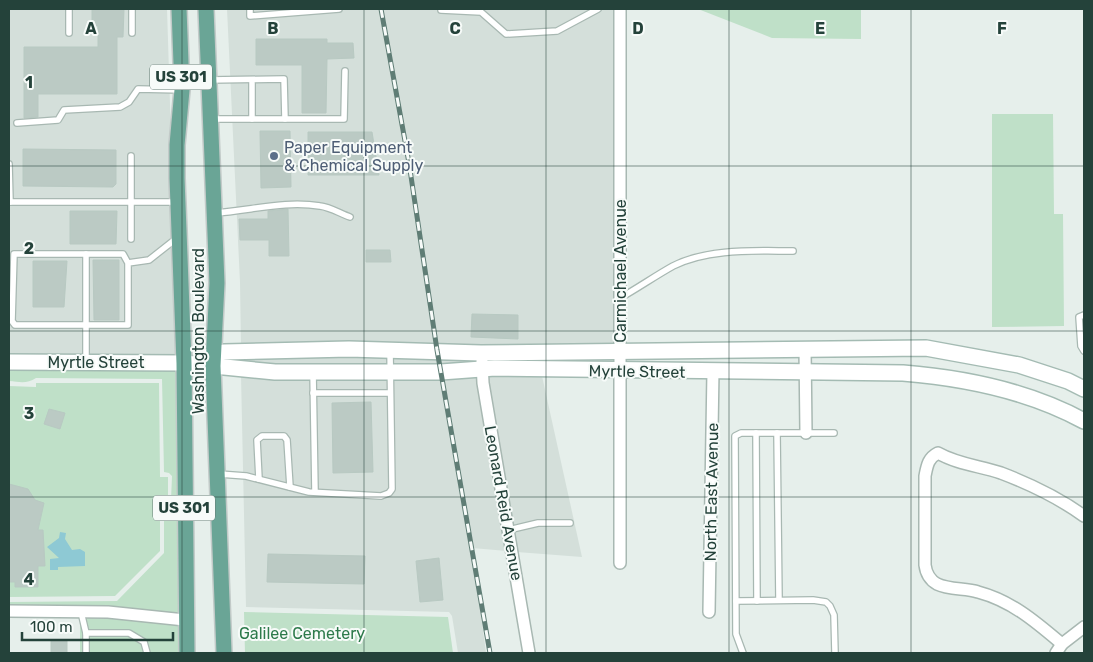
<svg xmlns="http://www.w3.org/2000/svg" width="1093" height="662" font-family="Rubik,sans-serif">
	<rect width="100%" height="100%" fill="#e6efeb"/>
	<g fill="#d4dfda">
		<path d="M9,9H167L178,357L9,356Z"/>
		<path d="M227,9H615V345L241,346L240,282Z"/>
		<path d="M349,355L476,358L477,364L441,366H275L241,363V358Z"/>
		<path d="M241,375L478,376L507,551L472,548L486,653H458L452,616L449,612L246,607Z"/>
		<path d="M488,375L542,376L582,557L517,552Z"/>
	</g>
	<g fill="#bfe0c8">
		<path d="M698,9H861V39L772,38Z"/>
		<path d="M992,114H1053L1054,214H1063L1064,326L992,327Z"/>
		<path d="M9,367L179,369L180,614L108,606L9,605V602L117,601L164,553V501L171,500L172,476L169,473L164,472L162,379L36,378C27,384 20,382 9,381Z"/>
		<path d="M36,383H159L160,477H168V496H160V551L115,596L9,597V386L36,387Z"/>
		<path d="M244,612L448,617L453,653H245Z"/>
		<path d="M80,618L126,619L180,625L182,653H80Z"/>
	</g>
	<path fill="#8ec9d4" d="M60,532L66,533L65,539L72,550L80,549L85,552V566L58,567V570H50V559L59,558L47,547L59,538Z"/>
	<g fill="#bbcac4" stroke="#b8c9c2">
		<path d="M92,9H124L123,37H117V94H38V117L24,118V47H98V26H92Z"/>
		<path d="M256,39H327V43H353L354,58L327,59L326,113H302V65H256Z"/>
		<path d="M260,131H290L291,187L261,188Z"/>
		<path d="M308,132H372L379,175H308Z"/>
		<path d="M23,149L116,150V184L113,187L23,186Z"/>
		<path d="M288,209L289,256H269V240H240L239,219H268V211Z"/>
		<path d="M70,211H117L116,244H70Z"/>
		<path d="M366,250H390L391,262H366Z"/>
		<path d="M93,260H119V320H94Z"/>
		<path d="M33,261H67L64,307H33Z"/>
		<path d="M472,314L518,315V339L471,337Z"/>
		<path d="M371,402L373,472L333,473L332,403Z"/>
		<path d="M49,409L65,413L60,429L44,424Z"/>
		<path d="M9,484L28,489L35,500L44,503L38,530H43L45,566H38V587H15V582H9Z"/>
		<path d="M268,554L365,556L364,584L267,582Z"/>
		<path d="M439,558L443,600L420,602L416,561Z"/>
		<rect x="51" y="640" width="16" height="13"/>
	</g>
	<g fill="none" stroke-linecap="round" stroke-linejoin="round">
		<g stroke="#a8b8b2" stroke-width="8">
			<g id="lane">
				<path d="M250,9V16L339,9"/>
				<path d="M441,10L481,12L506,34L557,31L598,9"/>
				<path d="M69,33V9"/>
				<path d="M132,33V9"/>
				<path d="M209,80L284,79L285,119"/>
				<path d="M212,119H344L345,71"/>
				<path d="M252,119V80"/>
				<path d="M17,123L58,120L64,110L120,107L129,102L138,89L182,90"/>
				<path d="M131,156V239"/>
				<path d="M9,164L10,202"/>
				<path d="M9,202H177"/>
				<path d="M214,213C250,211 284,200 320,206C330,207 341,214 350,217"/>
				<path d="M86,254V362"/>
				<path d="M128,263L123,254H14L12,321L15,325H128V263L149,260L177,238"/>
				<path d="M620,298C638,288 655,276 673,266C708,248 755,251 793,251"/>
				<path d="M1084,315L1079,317L1081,346L1084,351"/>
				<path d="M313,372L315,492"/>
				<path d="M313,393H390"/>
				<path d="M756,433L757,601"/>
				<path d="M777,433L779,600"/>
				<path d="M219,474L246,476L309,492L381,496L389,493L392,489L390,351"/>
				<path d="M259,479L257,440L262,436H284L287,440L290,487"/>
				<path d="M508,530L538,523H570"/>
				<path d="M736,601L813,600L826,602L830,606L834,615L835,653"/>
				<path d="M81,612L86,633V653"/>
				<path d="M86,633H129L144,642L147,653"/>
				<path d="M743,653L736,634L735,436L741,433H834"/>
			</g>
		</g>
		<g stroke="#a8b8b2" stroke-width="14">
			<g id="street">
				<path d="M620,9V563"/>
				<path d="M805,349L806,433"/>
				<path d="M482,361L483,383L529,653"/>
				<path d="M9,611L108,612L185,620"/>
				<path d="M709,612L713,371"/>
				<path d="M1062,644C1036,622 1012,601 978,592C966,588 949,590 937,584C930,580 926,573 925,565V476C927,466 928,458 938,453C957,464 980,466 1001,473C1030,484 1059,498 1084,516"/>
				<path d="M1056,653L1062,644L1084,627"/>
			</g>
		</g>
		<g stroke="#a4bbb3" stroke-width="18">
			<g id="secondary">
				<path d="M202,358L224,352L349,349L481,353L926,348L1019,365L1068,381L1084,389"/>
				<path d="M9,362L184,363L275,372H441L495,368L903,373C965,378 1029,391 1084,421"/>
			</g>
		</g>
		<g stroke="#c2cac8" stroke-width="18">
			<g id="primary">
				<path d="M179,9L182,90L177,145V178L184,363L187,653"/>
				<path d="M206,9L217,283L213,366L224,653"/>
			</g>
		</g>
		<use href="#lane" stroke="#fff" stroke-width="5.5"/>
		<use href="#street" stroke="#fff" stroke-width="11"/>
		<use href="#secondary" stroke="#fff" stroke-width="15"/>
		<use href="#primary" stroke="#6aa596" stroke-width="15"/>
		<g stroke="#5f7d75" stroke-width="5">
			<path id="rail" d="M381,9L409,163L437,350L490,653"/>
		</g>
		<use href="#rail" stroke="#f7fbf9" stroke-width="3" stroke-dasharray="9" stroke-linecap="butt"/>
	</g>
	<path fill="none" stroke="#24423a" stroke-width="1" stroke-opacity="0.55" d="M182,9V653M364,9V653M546,9V653M729,9V653M911,9V653M9,166H1084M9,331H1084M9,497H1084"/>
	<circle fill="#5c6f8a" stroke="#f7fbf9" stroke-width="2" cx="274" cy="156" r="5"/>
	<g text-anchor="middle" stroke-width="4" stroke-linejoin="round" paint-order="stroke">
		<g fill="#f7fbf9" stroke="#637a73" stroke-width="1">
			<rect x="150" y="64.5" width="62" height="25" rx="4"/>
			<rect x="153" y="495.5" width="62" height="25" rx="4"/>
		</g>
		<g font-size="15" font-weight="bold" fill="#24423a">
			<text x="181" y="82">US 301</text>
			<text x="184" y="513">US 301</text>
		</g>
		<g font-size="16" fill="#4e5e75" stroke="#f7fbf9" text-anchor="start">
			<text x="284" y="153">Paper Equipment<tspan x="284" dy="18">&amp; Chemical Supply</tspan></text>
		</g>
		<g font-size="16" fill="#24423a" stroke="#f7fbf9">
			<text transform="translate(620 271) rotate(-90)" y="6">Carmichael Avenue</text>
			<text transform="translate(198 331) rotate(-90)" y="6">Washington Boulevard</text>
			<text x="96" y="368">Myrtle Street</text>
			<text transform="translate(637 371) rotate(1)" y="6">Myrtle Street</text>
			<text transform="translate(711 492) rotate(-89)" y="6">North East Avenue</text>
			<text transform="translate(504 503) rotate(80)" y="6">Leonard Reid Avenue</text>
		</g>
		<g font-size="16" fill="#2d7a4b" stroke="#f7fbf9">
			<text x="302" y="639">Galilee Cemetery</text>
		</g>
	</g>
	<g font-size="16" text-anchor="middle" font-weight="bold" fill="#24423a" stroke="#f7fbf9" stroke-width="4" stroke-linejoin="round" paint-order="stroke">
		<text x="91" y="34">A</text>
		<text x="273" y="34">B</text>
		<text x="455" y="34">C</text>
		<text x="638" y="34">D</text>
		<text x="820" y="34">E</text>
		<text x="1002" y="34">F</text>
		<text x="29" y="88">1</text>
		<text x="29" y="254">2</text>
		<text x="29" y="419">3</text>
		<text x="29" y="585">4</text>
	</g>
	<rect width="1093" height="662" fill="none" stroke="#24423a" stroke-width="20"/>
	<path d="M22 632v8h151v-8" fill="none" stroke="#24423a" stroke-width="2.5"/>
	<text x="30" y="632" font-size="15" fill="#24423a" stroke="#f7fbf9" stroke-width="4" paint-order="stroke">100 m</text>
</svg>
